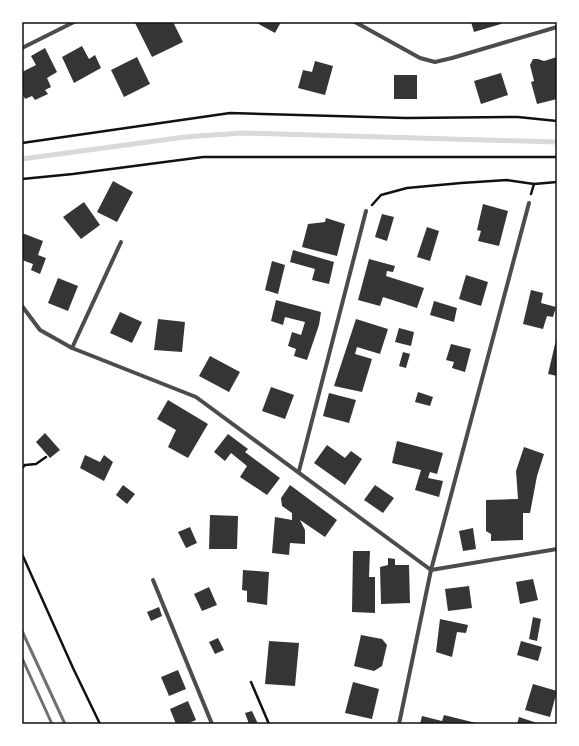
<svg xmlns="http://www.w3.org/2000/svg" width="579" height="746" font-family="Merriweather,serif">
	<rect width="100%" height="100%" fill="#fff"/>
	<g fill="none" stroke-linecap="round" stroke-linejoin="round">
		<path stroke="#d9d9d9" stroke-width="5" d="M22,159L185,137L242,133L557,142"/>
	</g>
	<g fill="#353535">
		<path d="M136,22H173L183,42L152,57L135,23Z"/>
		<path d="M255,22H281L275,33Z"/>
		<path d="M471,22H501V24L474,32Z"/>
		<path d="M82,46L89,59L95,55L101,68L74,83L62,57Z"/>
		<path d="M45,48L57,72L47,78L51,87L45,90L48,94L35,100L32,96L25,99L22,92V72L36,65L31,56Z"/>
		<path d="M137,57L150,84L124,97L111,70Z"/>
		<path d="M557,57V99L537,104L531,82L534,81L530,65L533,59H538L544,61Z"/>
		<path d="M315,61L333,66L325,95L298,88L303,70L312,72Z"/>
		<path d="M501,73L508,95L481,104L474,81Z"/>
		<rect x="394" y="75" width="23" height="24"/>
		<path d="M113,181L133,192L117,222L97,212Z"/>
		<path d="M84,202L100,225L81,239L63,217Z"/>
		<path d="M483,204L508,211L499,246L478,241L481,231L477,230Z"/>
		<path d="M382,214L394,217L387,241L375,237Z"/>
		<path d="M326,218L345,224L337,256L302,247L308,224L325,222Z"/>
		<path d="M427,227L439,231L430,261L417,257Z"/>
		<path d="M22,233L43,241L38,255L46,258L40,274L31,270L33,264L22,260Z"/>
		<path d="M293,250L334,262L329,284L312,280L315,269L290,262Z"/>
		<path d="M369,259L395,266L393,272L387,271L386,276L424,288L417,308L383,297L380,306L358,300Z"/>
		<path d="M272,261L285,265L278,294L265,290Z"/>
		<path d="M466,275L488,282L481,306L459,299Z"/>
		<path d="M58,278L78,286L68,311L48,303Z"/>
		<path d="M531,290L543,293L541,303L556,307L553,317L547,316L543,329L523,324Z"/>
		<path d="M276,300L321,312L319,325L307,360L294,356L296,349L288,346L292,332L301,335L305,322L285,317L283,325L271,321Z"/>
		<path d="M434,301L457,308L454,322L430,315Z"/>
		<path d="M120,312L142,322L132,343L110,333Z"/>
		<path d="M158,319L185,322L182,352L154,350Z"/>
		<path d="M356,319L388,329L380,354L357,347L355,354L372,359L362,392L334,386Z"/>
		<path d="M399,328L414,332L411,346L395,342Z"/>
		<path d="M556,340H557V376L548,374Z"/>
		<path d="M451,344L471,349L465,372L452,368L454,362L446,360Z"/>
		<path d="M403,352L410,354L406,368L399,366Z"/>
		<path d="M210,356L240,372L229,392L199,376Z"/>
		<path d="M271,387L294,395L285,419L262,411Z"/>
		<path d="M418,392L433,397L430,406L415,402Z"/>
		<path d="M329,393L356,400L349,423L323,416Z"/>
		<path d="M168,400L208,424L188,458L168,447L176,430L157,419Z"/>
		<path d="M45,433L60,450L50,458L36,442Z"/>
		<path d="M228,434L248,449L245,452L280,478L267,495L240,477L247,466L231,453L225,461L214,452Z"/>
		<path d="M397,441L443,453L437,474L430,472L428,478L443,481L439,497L415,490L421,470L392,463Z"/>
		<path d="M327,445L345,458L351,451L362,459L345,485L314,463Z"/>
		<path d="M524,447L544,454L537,476L530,513H523V540L491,541V534L486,531V500L518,499L516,471Z"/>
		<path d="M85,455L100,462L104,455L113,462L104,481L80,468Z"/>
		<path d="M123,485L135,494L127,504L116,495Z"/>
		<path d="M290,485L337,520L325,537L300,520L305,530V544L290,543L289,555L272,553L275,517L292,520V513L282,506L281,498Z"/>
		<path d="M375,485L394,498L383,513L364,500Z"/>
		<path d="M210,515L238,516L237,549H209Z"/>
		<path d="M190,527L197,543L186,548L178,532Z"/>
		<path d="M473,528L476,549L463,551L459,531Z"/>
		<path d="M353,551H370L369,577H375V613L352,612Z"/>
		<path d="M388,558L395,559V565H409L410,603L381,604L380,567L388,565Z"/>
		<path d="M243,570L269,572L267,605L247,602V591L242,590Z"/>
		<path d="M533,579L538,600L520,604L516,582Z"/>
		<path d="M469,586L472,608L448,611L445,589Z"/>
		<path d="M209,587L217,605L202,611L194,594Z"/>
		<path d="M159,607L162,616L151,621L147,612Z"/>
		<path d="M533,617L541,619L537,641L529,639Z"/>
		<path d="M440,619L468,625L466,633L457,632L452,657L436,652Z"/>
		<path d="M361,635L382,639L387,645L382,666L374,671L354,666Z"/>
		<path d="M218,638L224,650L215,654L209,642Z"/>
		<path d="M269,641L299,643L295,686L265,684Z"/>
		<path d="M521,641L542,647L538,661L517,655Z"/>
		<path d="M178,670L186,689L169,696L161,677Z"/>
		<path d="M353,682L379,689L372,719L345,713Z"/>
		<path d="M533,684L557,691L550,717L525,710Z"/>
		<path d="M188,701L196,720L187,724H176L170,709Z"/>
		<path d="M252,711L258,724H249L245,713Z"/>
		<path d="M444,715L476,723V724H420L422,716L442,721Z"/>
		<path d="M519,717L540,724H517Z"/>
	</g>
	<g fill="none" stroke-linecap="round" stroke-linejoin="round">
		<g stroke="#111" stroke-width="2.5">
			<path d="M22,143L230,113L406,118L518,117L557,121"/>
			<path d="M22,179L73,174L203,157H557"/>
			<path d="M531,194L534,184L557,182"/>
			<path d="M372,205L381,195L407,188L461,183L507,180L534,184"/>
			<path d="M22,468L25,465L36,464L46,457"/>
			<path d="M22,554L73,668L100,724"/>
			<path d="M251,682L269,724"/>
		</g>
		<g stroke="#4c4c4c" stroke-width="4">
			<path d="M355,22L420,58L435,62L452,58L557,27"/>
			<path d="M22,48L74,22"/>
			<path d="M22,306L40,330L72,348L196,397L431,570L557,549"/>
			<path d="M72,348L121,242"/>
			<path d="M299,471L366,211"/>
			<path d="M153,580L212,724"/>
			<path d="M399,724L431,570L529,203"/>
		</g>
		<g stroke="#707070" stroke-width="3">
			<path d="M22,631L65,724"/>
			<path d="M22,658L52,724"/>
		</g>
	</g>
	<rect width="579" height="746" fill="none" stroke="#ffffff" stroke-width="46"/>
	<rect x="23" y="23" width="533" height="700" fill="none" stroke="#111" stroke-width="1.5"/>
</svg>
